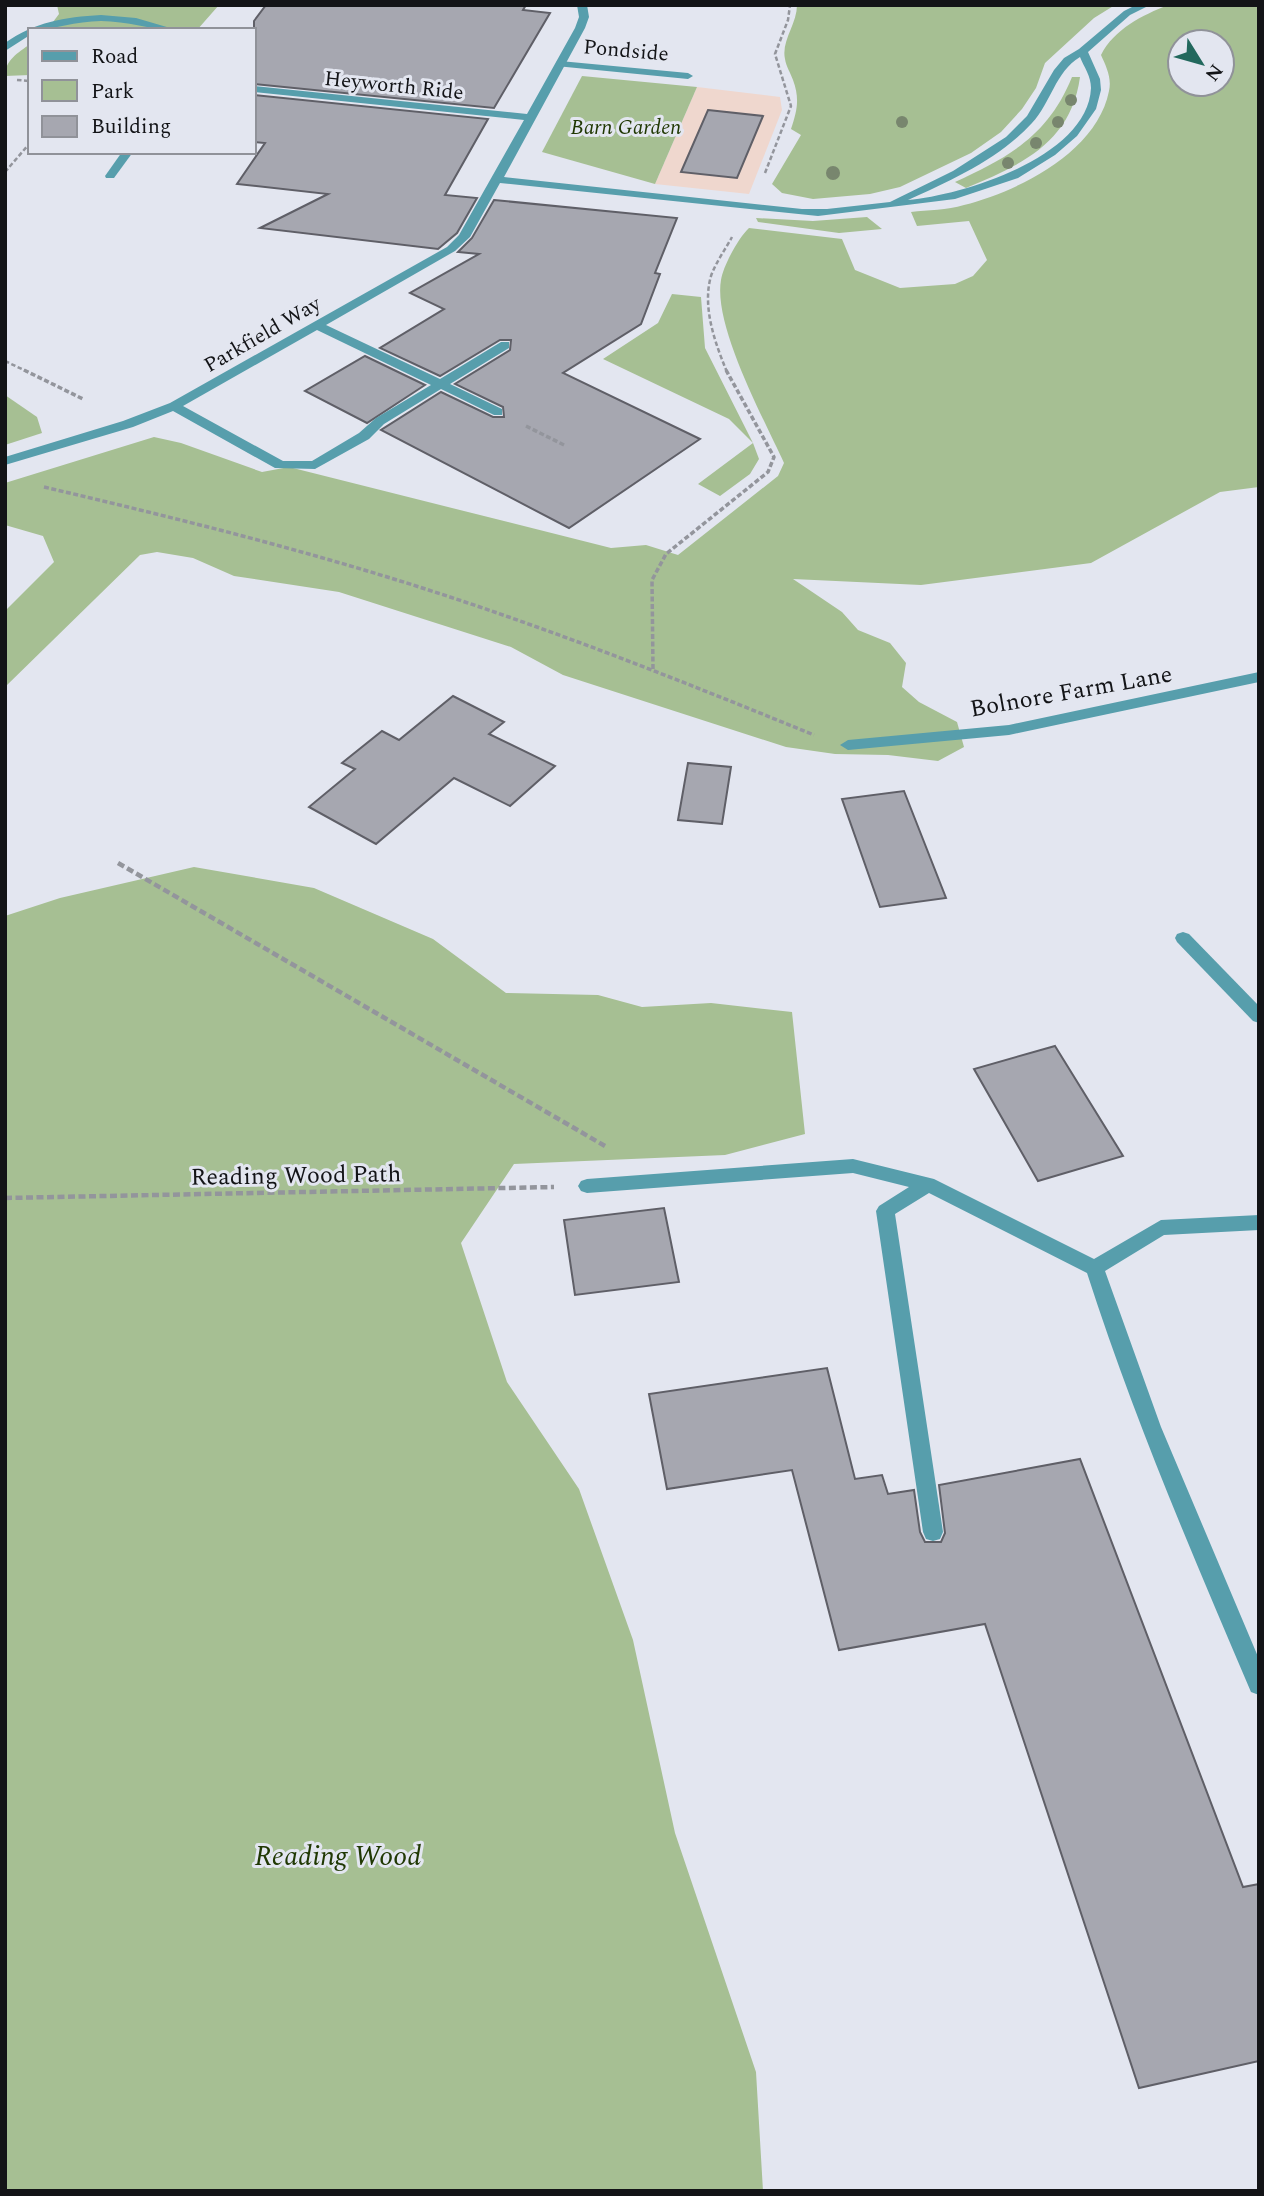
<svg xmlns="http://www.w3.org/2000/svg" width="1264" height="2196" font-family="Spectral,serif">
	<rect width="100%" height="100%" fill="#e3e6f0"/>
	<path fill="#efd7ce" d="M697,87L780,97L782,110L749,194L655,184Z"/>
	<g fill="#a6bf93" fill-rule="evenodd">
		<path d="M57,5H219L197,30H47L59,14Z"/>
		<path d="M797,5H1115L1094,18L1045,63L1036,88L1022,109L1001,132L971,153L900,187L870,194L813,199L782,193L772,184L801,135L791,129C797,111 800,99 793,80C791,74 786,66 785,59C781,41 797,24 797,5Z"/>
		<path d="M1168,5H1259V487L1220,492L1091,563L921,585L793,579L842,612L858,630L890,643L906,663L902,687L919,702L957,722L964,747L938,761L888,755L835,754L786,747L563,675L511,647L339,592L234,576L193,558L157,552L140,555L5,687V611L54,562L43,536L5,525V483L154,437L181,443L262,472L289,467L611,548L646,545L678,555L778,476L784,463C764,419 713,326 721,280C723,266 739,237 749,228L842,239L855,270L900,288L955,284L973,276L987,260L969,221L917,226L911,212C928,210 947,210 964,205C1019,191 1097,152 1109,91C1112,78 1106,66 1101,55C1114,29 1143,15 1168,5ZM1180,42H1222V84H1180Z"/>
		<path d="M30,44V75L5,76C5,60 18,53 30,44Z"/>
		<path d="M582,76L697,87L655,184L542,152Z"/>
		<path d="M1072,77H1080C1071,143 1021,165 966,188L955,182C1009,157 1048,136 1072,77Z"/>
		<path d="M867,217L882,229L839,233L758,222L756,218L813,221Z"/>
		<path d="M672,294L701,297L705,348L753,443L759,459L750,474L720,496L698,484L753,443L729,419L603,359L658,323Z"/>
		<path d="M5,395L37,417L42,433L5,445Z"/>
		<path d="M194,867L314,888L433,939L506,993L598,995L642,1007L711,1003L792,1012L805,1134L725,1155L514,1164L461,1243L507,1382L579,1489L633,1640L675,1833L756,2072L763,2191H5V916L60,898Z"/>
	</g>
	<g fill="#a6a7b0" stroke="#5f5f67" stroke-width="2">
		<path d="M266,5H526L523,10L550,13L494,108L254,84V21Z"/>
		<path d="M254,95L488,119L445,195L477,198L457,233L438,249L260,228L328,194L237,184L265,143L254,142Z"/>
		<path d="M708,110L763,116L737,178L681,172Z"/>
		<path d="M494,200L677,218L655,273L660,274L641,324L563,373L700,439L569,528L381,430L441,392L493,417H504L503,407L455,384L510,350L511,340H500L440,376L380,348L444,309L410,293L479,254L458,252L472,238Z"/>
		<path d="M365,356L425,385L367,423L305,391Z"/>
		<path d="M453,696L504,722L489,734L555,766L510,806L454,778L376,844L309,807L355,769L342,763L382,731L399,740Z"/>
		<path d="M688,763L731,767L722,824L678,820Z"/>
		<path d="M904,791L946,898L880,907L842,799Z"/>
		<path d="M1055,1046L1123,1156L1038,1181L974,1069Z"/>
		<path d="M664,1208L679,1282L575,1295L564,1220Z"/>
		<path d="M827,1368L855,1479L882,1475L888,1494L914,1490L920,1532L925,1542H941L945,1533L939,1485L1080,1459L1243,1887L1259,1884V2061L1139,2088L985,1624L839,1650L792,1470L667,1489L649,1394Z"/>
	</g>
	<g fill="none" stroke-linecap="round" stroke-linejoin="round">
		<g stroke="#93959c" stroke-width="2.5" stroke-dasharray="4.5 2.5" stroke-linecap="butt">
			<path d="M17,80L30,81"/>
			<path d="M5,172L30,143"/>
			<path d="M765,173L791,106L775,54L788,20L790,5"/>
			<path d="M5,361L28,372"/>
			<path d="M727,372C715,343 702,307 711,276C716,262 725,250 732,237"/>
		</g>
		<g stroke="#93959c" stroke-width="3.5" stroke-dasharray="5 2.5" stroke-linecap="butt">
			<path d="M24,370L83,399"/>
			<path d="M526,426L566,446"/>
			<path d="M44,487C163,515 281,544 397,580C539,624 677,679 814,735"/>
			<path d="M653,669L652,580L666,554L768,472L774,457L726,370"/>
		</g>
		<g stroke="#93959c" stroke-width="4.5" stroke-dasharray="7 3.5" stroke-linecap="butt">
			<path d="M118,863L605,1146"/>
			<path d="M5,1198L554,1187"/>
		</g>
		<g fill="#579eac" fill-rule="evenodd">
			<path d="M560,61L688,73L693,76L688,79L556,66V62Z"/>
			<path d="M1259,672V682L1009,735L848,750L840,745L848,740L1009,725Z"/>
			<path d="M1183,932L1189,934L1259,1006V1023L1253,1021L1177,942L1175,938L1177,934Z"/>
			<path d="M853,1159L934,1179L1094,1259L1161,1220L1259,1215V1230L1164,1235L1105,1271L1161,1427L1259,1659V1695L1251,1692C1192,1554 1133,1416 1087,1273L929,1193L895,1214L943,1532L940,1539L933,1541L926,1539L923,1532L876,1211L879,1206L909,1187L853,1173L587,1193L581,1191L578,1186L581,1181L587,1179Z"/>
		</g>
		<g fill="#579eac" fill-rule="evenodd">
			<path d="M577,5H587L589,17L585,28L504,177L802,209H827L890,202L953,171L1006,137L1027,116L1054,70L1064,58L1079,49L1124,11L1136,5H1150L1130,15L1088,52L1100,79L1101,90L1096,109L1077,136L1055,155L1018,178L955,199L818,216L500,183L470,237L455,251L326,325L440,379L501,342H509V348L450,384L502,409V415H494L441,389L384,424L369,439L315,469L275,468L173,411L133,427L5,465V457L123,421L170,403L447,247L459,235L524,120L254,92V86L527,114L575,28L579,17ZM1080,57C1084,67 1091,76 1091,88C1088,157 963,195 908,200C952,180 999,159 1032,123C1051,103 1055,72 1080,57ZM317,330L431,385L376,418L359,433L312,461H283L183,406Z"/>
			<path d="M101,15L136,18L177,30C151,30 127,21 101,21C76,21 53,30 30,30V35L5,51V43C35,22 64,17 101,15Z"/>
			<path d="M122,152H133L114,178H106L105,176Z"/>
		</g>
	</g>
	<g fill="#78866e">
		<circle cx="1071" cy="100" r="6"/>
		<circle cx="902" cy="122" r="6"/>
		<circle cx="1058" cy="122" r="6"/>
		<circle cx="1036" cy="143" r="6"/>
		<circle cx="1008" cy="163" r="6"/>
		<circle cx="833" cy="173" r="7"/>
	</g>
	<g text-anchor="middle" stroke-width="6" stroke-linejoin="round" paint-order="stroke">
		<g font-size="21" fill="#131417" stroke="#e3e6f0">
			<text transform="translate(626 50) rotate(5)" y="7">Pondside</text>
			<text transform="translate(394 85) rotate(6)" y="7">Heyworth Ride</text>
			<text transform="translate(262 334) rotate(-30)" y="7">Parkfield Way</text>
		</g>
		<g font-size="21" font-style="italic" fill="#203803" stroke="#e3e6f0">
			<text x="626" y="134">Barn Garden</text>
		</g>
		<g font-size="24" fill="#131417" stroke="#e3e6f0">
			<text transform="translate(1071 691) rotate(-10)" y="8">Bolnore Farm Lane</text>
			<text transform="translate(296 1175) rotate(-1)" y="8">Reading Wood Path</text>
		</g>
		<g font-size="28" font-style="italic" fill="#203803" stroke="#e3e6f0">
			<text x="338" y="1865">Reading Wood</text>
		</g>
	</g>
	<rect width="1264" height="2196" fill="none" stroke="#131417" stroke-width="14"/>
	<rect x="28" y="28" width="228" height="126" fill="#e3e6f0" stroke="#909299" stroke-width="2"/>
	<rect x="42" y="51" width="35" height="10" fill="#579eac" stroke="#909299" stroke-width="2"/>
	<text x="91" y="63" font-size="21" fill="#131417">Road</text>
	<rect x="42" y="80" width="35" height="21" fill="#a6bf93" stroke="#909299" stroke-width="2"/>
	<text x="91" y="98" font-size="21" fill="#131417">Park</text>
	<rect x="42" y="116" width="35" height="21" fill="#a6a7b0" stroke="#909299" stroke-width="2"/>
	<text x="91" y="133" font-size="21" fill="#131417">Building</text>
	<g transform="translate(1201 63) rotate(127)"><circle r="33" fill="#e3e6f0" stroke="#909299" stroke-width="2"/>
	<path d="M0-5L12 26L0 18L-12 26Z" fill="#22685d"/>
	<text y="-10" font-size="19" font-weight="bold" text-anchor="middle" fill="#131417">N</text>
	</g>
</svg>
